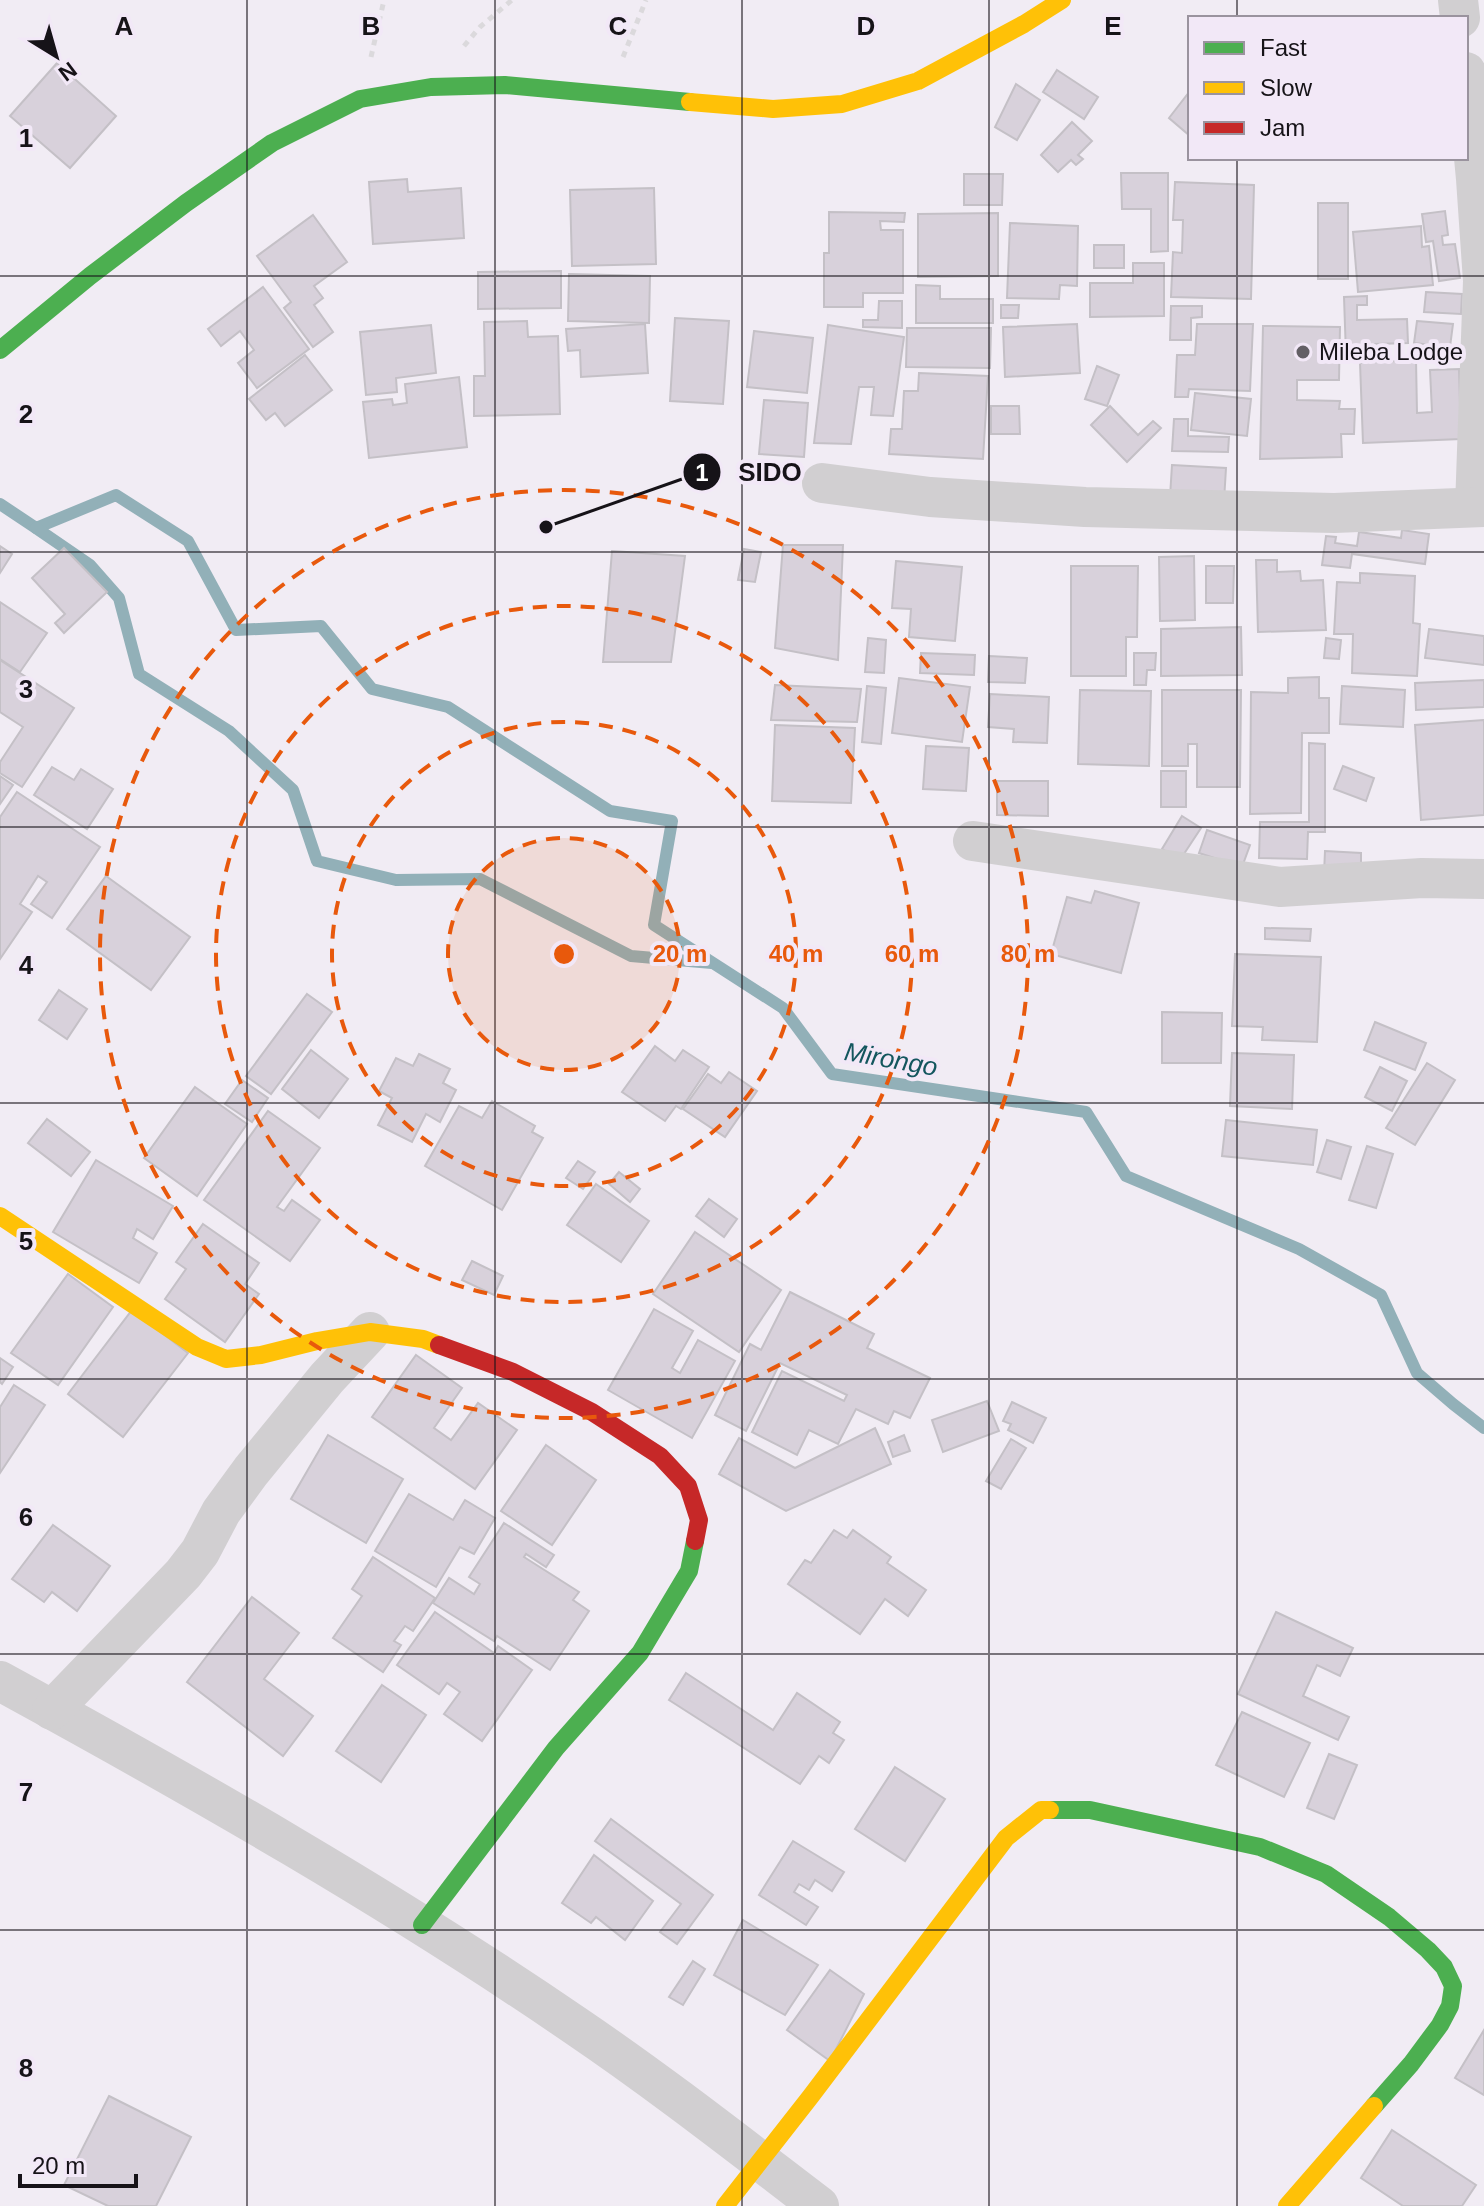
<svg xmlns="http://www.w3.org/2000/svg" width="1484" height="2206" font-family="Arial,sans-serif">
	<rect width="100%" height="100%" fill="#f1ecf4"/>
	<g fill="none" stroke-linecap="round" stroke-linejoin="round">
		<g stroke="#92b0b8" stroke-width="12">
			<path d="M0,504L36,528L116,495L188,541L236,630L321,626L372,689L448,707L610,811L672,821L654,925L783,1008L832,1074L1086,1112L1126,1176L1299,1249L1381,1295L1417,1373L1453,1404L1484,1428"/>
			<path d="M36,528L90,565L119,598L139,674L229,731L293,790L317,861L396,880L480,879L631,956L712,963"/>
		</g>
	</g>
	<g fill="#d8d1db" stroke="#c4c0c6" stroke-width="2">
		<path d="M57,63L116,116L70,168L10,116Z"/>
		<path d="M1057,70L1098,97L1084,119L1043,92Z"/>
		<path d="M1016,84L1040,100L1017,140L995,127Z"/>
		<path d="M1190,91V136L1169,118Z"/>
		<path d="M1072,122L1092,141L1078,155L1083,159L1076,165L1071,160L1058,172L1041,155Z"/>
		<path d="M1121,173H1168V251L1151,252V209H1122Z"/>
		<path d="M964,174H1003L1002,205H964Z"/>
		<path d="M407,179L408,192L461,188L464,238L373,244L369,182Z"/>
		<path d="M1175,182L1254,185L1251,299L1171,297L1173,252L1182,253L1183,220H1173Z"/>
		<path d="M654,188L656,264L572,266L570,190Z"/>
		<rect x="1318" y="203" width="30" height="76"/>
		<path d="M1445,211L1448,235L1442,236L1443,245L1455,244L1460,278L1439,281L1433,241L1426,242L1422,214Z"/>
		<path d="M829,212L905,213L904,222L880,221L881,230H903V293H863V307H824V253H829Z"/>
		<path d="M998,213V276L918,277V214Z"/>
		<path d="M313,215L347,262L314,286L323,298L314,305L333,332L313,347L284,308L291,302L257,256Z"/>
		<path d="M1010,223L1078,226L1077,286L1060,285L1059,299L1007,298Z"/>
		<path d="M1421,226L1422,247L1429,246L1433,285L1358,292L1353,232Z"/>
		<rect x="1094" y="245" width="30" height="23"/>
		<path d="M1133,263H1164V316L1090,317V283H1133Z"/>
		<path d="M561,271V308L478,309V272Z"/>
		<path d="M569,274L650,276L649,323L568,321Z"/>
		<path d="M916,285L940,286V299H993V323H916Z"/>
		<path d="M263,287L309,349L257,388L238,363L254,350L240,331L221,346L208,329Z"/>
		<path d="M1426,292L1462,294L1461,314L1424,312Z"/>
		<path d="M1367,296V305H1357V320L1407,319L1408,343L1375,344V354L1346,355L1344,297Z"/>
		<path d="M879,301H902V328L863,327V320H878Z"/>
		<path d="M1001,305H1019L1018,318H1001Z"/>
		<path d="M1171,306H1202V317L1191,318V340H1170Z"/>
		<path d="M675,318L729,321L723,404L670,401Z"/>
		<path d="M527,321L528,337L558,336L560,414L474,416V376H485L484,322Z"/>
		<path d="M1417,321L1453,324L1450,347L1414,343Z"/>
		<path d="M645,324L648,373L581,377L580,350L568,351L566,329Z"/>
		<path d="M1077,324L1080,373L1005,377L1003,327Z"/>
		<path d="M1197,324H1253L1250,391L1189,389L1188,397H1175L1177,355H1195Z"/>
		<path d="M431,325L436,373L396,378L397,392L366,395L360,332Z"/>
		<path d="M828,325L904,337L893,416L871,415L874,387H859L851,444L814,443Z"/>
		<path d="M1263,326L1340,327L1339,380H1297V400L1340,401L1339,409H1355L1354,434H1341L1342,457L1260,459Z"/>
		<path d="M907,328H991L990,368L906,367Z"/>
		<path d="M754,331L813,338L807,393L747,387Z"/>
		<path d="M305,355L332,390L285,426L275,413L266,420L249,399Z"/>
		<path d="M1416,360L1417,413L1432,412L1430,370L1459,369L1461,439L1363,443L1360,363Z"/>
		<path d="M1097,366L1119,375L1107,406L1085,399Z"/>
		<path d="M919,373L988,376L983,459L889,454L891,429H902L904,391H918Z"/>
		<path d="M459,377L467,447L369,458L363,402L392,399L393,405L407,403L405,384Z"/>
		<path d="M1195,393L1251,399L1247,436L1191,430Z"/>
		<path d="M764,400L808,403L804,457L759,454Z"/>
		<path d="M991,406H1019L1020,434H991Z"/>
		<path d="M1110,406L1138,435L1153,421L1161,428L1127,462L1091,425Z"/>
		<path d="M1174,419H1188V436L1229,437L1228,452L1172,451Z"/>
		<path d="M1172,465L1226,468L1224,501L1170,497Z"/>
		<path d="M1402,530L1429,534L1425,564L1352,554L1350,568L1322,565L1326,536L1336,537L1335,543L1357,546L1359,532L1401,538Z"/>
		<path d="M783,545H843L838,660L775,648Z"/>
		<path d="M0,546L12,554L0,573Z"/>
		<path d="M64,548L107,592L64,633L55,623L65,614L32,578Z"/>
		<path d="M744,549L761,552L755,582L738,580Z"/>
		<path d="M612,551L685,556L671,662H603Z"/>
		<path d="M1194,556L1195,620L1160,621L1159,557Z"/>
		<path d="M1256,560H1277V572L1300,571L1301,581L1323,580L1326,630L1258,632Z"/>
		<path d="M896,561L962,567L955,641L909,637L911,609L892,608Z"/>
		<path d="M1071,566H1138L1137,637H1126V676H1071Z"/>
		<path d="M1206,566H1234L1233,603H1206Z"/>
		<path d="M1360,573L1415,576L1413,623L1420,624L1417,676L1352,673L1353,634H1334L1337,582L1360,583Z"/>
		<path d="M0,602L47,633L20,672L0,659Z"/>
		<path d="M1241,627L1242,675L1161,676V629Z"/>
		<path d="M1429,629L1484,636V665L1425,658Z"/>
		<path d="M868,638L886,640L884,673L865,672Z"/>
		<path d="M1326,638L1341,640L1339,659L1324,658Z"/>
		<path d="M921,653L975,655L974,675L920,673Z"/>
		<path d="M1134,653H1156L1155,670H1147L1146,685H1134Z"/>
		<path d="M989,656L1027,658L1025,683L988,682Z"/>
		<path d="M0,660L74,708L22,787L0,773V762L23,727L0,712Z"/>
		<path d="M1319,677V698H1329V733H1302L1301,813L1250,814L1251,692L1288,693V678Z"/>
		<path d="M899,678L970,687L962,742L892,733Z"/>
		<path d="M1484,680V707L1416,710L1415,683Z"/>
		<path d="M775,685L861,689L857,722L771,720Z"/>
		<path d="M867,686L886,688L881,744L862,742Z"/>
		<path d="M1342,686L1405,690L1403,727L1340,724Z"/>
		<path d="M1080,690L1151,691L1149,766L1078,764Z"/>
		<path d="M1162,690H1241L1240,787H1197V744H1188V766H1162Z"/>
		<path d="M990,694L1049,697L1047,743L1013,742L1014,729L988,727Z"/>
		<path d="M1484,720V815L1421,820L1415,725Z"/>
		<path d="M775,725L855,728L851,803L772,801Z"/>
		<path d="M1309,743L1325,744V832H1308L1307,859L1259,858L1260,822H1309Z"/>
		<path d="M926,746L969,748L966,791L923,789Z"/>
		<path d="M1343,766L1374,778L1366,801L1334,789Z"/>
		<path d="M52,767L74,780L81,769L113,789L87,829L34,795Z"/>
		<rect x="1161" y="771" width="25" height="36"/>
		<path d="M0,776L13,785L0,804Z"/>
		<path d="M997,781H1048V816L997,815Z"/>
		<path d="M17,792L100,847L52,918L31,904L47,882L38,876L20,904L32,912L0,959V817Z"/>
		<path d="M1182,816L1201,828L1180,860L1162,849Z"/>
		<path d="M1207,830L1250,845L1242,867L1199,853Z"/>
		<path d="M1325,851L1361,853V876L1324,874Z"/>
		<path d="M106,876L190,937L151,990L67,929Z"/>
		<path d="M1095,891L1139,903L1121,973L1051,954L1067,897L1091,903Z"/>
		<path d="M1265,928L1311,929L1310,941L1265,939Z"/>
		<path d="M1235,954L1321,957L1317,1042L1262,1040L1263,1027L1232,1026Z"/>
		<path d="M59,990L87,1009L67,1039L39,1020Z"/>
		<path d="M307,994L332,1012L271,1094L246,1076Z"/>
		<path d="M1162,1012L1222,1013L1221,1063H1162Z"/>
		<path d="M1375,1022L1426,1043L1415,1070L1364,1050Z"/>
		<path d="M655,1046L675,1061L683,1050L709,1067L681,1109L676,1106L665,1121L622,1092Z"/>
		<path d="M311,1050L348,1079L319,1118L282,1089Z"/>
		<path d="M1232,1053L1294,1055L1292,1109L1230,1106Z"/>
		<path d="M419,1054L450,1069L443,1083L456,1090L440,1122L426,1114L412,1142L378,1125L392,1098L379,1091L396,1058L413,1066Z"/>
		<path d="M1427,1063L1455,1080L1415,1145L1386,1128Z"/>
		<path d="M1380,1067L1407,1081L1392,1111L1365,1097Z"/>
		<path d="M729,1072L757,1091L725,1137L683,1109L708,1074L721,1083Z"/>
		<path d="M242,1080L268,1098L252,1122L225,1104Z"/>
		<path d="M195,1087L247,1124L197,1196L144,1158Z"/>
		<path d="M492,1101L535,1126L532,1132L543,1138L502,1210L425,1166L459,1106L482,1118Z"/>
		<path d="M268,1111L320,1148L277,1207L284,1211L292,1200L320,1220L290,1261L204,1200Z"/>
		<path d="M47,1119L90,1152L71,1176L28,1143Z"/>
		<path d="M1226,1120L1317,1130L1313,1165L1222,1156Z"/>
		<path d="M1327,1140L1351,1147L1341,1179L1317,1172Z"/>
		<path d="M1367,1146L1393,1154L1376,1208L1349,1200Z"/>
		<path d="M96,1160L173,1206L153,1239L137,1229L133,1238L157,1253L139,1283L53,1232Z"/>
		<path d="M578,1161L595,1172L583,1189L566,1178Z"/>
		<path d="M619,1172L640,1189L630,1202L609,1184Z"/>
		<path d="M596,1184L649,1221L621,1262L567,1225Z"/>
		<path d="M709,1199L737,1219L724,1237L696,1216Z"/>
		<path d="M203,1224L259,1263L245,1284L259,1294L225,1342L165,1299L186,1269L176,1262Z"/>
		<path d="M695,1232L781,1290L739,1352L653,1294Z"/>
		<path d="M472,1261L503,1276L494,1295L462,1280Z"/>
		<path d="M68,1274L113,1307L58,1385L11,1353Z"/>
		<path d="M790,1292L874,1334L867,1348L930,1378L910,1418L894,1411L888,1424L856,1409L838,1444L809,1430L797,1455L752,1432L782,1371L844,1401L847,1395L780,1363L746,1431L715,1415L750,1344L761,1350Z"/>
		<path d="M654,1309L693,1331L672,1368L680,1373L698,1340L735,1361L692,1438L608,1390Z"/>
		<path d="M132,1310L188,1353L123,1437L68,1394Z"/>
		<path d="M416,1355L462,1388L434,1428L451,1440L478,1403L517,1430L475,1489L372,1417Z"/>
		<path d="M0,1358L13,1367L2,1384L0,1382Z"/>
		<path d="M14,1385L45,1405L0,1473V1407Z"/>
		<path d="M987,1401L999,1431L943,1452L932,1420Z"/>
		<path d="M1012,1402L1046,1418L1033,1443L1008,1430L1011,1424L1003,1421Z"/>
		<path d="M875,1428L891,1464L786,1511L719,1474L739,1438L795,1468Z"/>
		<path d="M328,1435L403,1479L366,1543L291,1499Z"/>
		<path d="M904,1435L910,1451L893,1457L888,1442Z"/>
		<path d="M1011,1439L1026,1448L1001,1489L986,1481Z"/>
		<path d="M546,1445L596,1480L552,1545L501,1511Z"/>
		<path d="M409,1494L453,1520L465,1500L495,1518L474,1554L460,1547L436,1587L375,1551Z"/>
		<path d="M504,1523L554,1555L546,1567L526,1554L524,1557L579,1592L573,1600L589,1611L550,1670L497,1636L494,1641L433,1603L449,1578L474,1594L480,1584L469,1577Z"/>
		<path d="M53,1525L110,1566L77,1611L52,1592L44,1602L12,1579Z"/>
		<path d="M834,1530L847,1538L853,1530L891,1557L887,1563L926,1590L908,1616L885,1599L860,1634L788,1584L805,1560L811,1563Z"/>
		<path d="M373,1557L435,1598L413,1631L405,1626L394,1641L401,1645L383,1672L333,1638L362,1596L352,1589Z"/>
		<path d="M252,1597L299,1633L264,1679L313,1716L283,1756L187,1682Z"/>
		<path d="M435,1612L494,1653L498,1646L532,1670L482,1741L444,1714L460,1692L447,1683L439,1694L397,1665Z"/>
		<path d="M1276,1612L1353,1648L1340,1676L1317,1665L1303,1696L1349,1717L1338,1740L1238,1694Z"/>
		<path d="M686,1673L773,1730L797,1693L840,1722L833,1733L844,1740L829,1763L819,1756L800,1784L669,1700Z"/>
		<path d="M382,1685L426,1715L381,1782L336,1751Z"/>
		<path d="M1242,1712L1310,1743L1284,1797L1216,1765Z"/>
		<path d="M1329,1754L1357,1765L1334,1819L1307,1808Z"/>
		<path d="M895,1767L945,1799L905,1861L855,1829Z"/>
		<path d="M611,1819L713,1895L677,1944L660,1932L681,1904L595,1841Z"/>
		<path d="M793,1841L844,1872L832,1891L815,1880L809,1890L799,1884L794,1892L818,1907L806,1925L759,1895Z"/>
		<path d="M594,1855L653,1901L625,1940L596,1917L591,1923L562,1903Z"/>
		<path d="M743,1920L818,1965L785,2015L714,1975Z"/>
		<path d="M693,1961L705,1969L683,2005L669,1997Z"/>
		<path d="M830,1970L864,1994L830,2061L787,2030Z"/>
		<path d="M1484,2030V2095L1455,2078Z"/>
		<path d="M109,2096L191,2137L156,2206H108L64,2185Z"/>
		<path d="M1392,2130L1476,2185L1462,2206H1403L1361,2178Z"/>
	</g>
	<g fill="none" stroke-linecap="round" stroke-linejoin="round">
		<g stroke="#dbd9dc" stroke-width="5" stroke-dasharray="6 6" stroke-linecap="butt">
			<path d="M464,46L480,27L512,0"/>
			<path d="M371,57L384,0"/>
			<path d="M623,57L646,0"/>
		</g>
		<g stroke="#d1cfd1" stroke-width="40">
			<path d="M1458,0L1460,18"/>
			<path d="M1466,72L1476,179L1483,281L1475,507"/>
			<path d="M822,483L930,497L1085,507L1334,513L1484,507"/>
			<path d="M973,841L1280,887L1422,878L1484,879"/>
			<path d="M0,1681C196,1788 392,1900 576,2026C660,2083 739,2145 819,2206"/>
			<path d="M52,1710L183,1574L200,1552L221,1512L251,1471L327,1378L370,1332"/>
		</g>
		<g stroke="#4caf50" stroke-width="18">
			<path d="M0,350L90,276L186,203L272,143L360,99L431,87L505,85L690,102"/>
			<path d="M1050,1810H1090L1260,1847L1326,1874L1389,1917L1428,1950L1444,1967L1453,1986L1450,2006L1440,2025L1411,2064L1374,2106"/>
			<path d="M422,1925L556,1748L640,1653L689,1571L695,1541"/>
		</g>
		<g stroke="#ffc107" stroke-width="18">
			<path d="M690,102L773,109L842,104L918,81L1024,24L1062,0"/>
			<path d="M0,1216L197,1347L226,1359L261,1355L317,1341L370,1332L423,1339L439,1345"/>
			<path d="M725,2206L811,2096L1006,1838L1041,1810H1050"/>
			<path d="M1287,2206L1374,2106"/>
		</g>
		<path stroke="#c62828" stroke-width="18" d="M439,1345L513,1372L592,1412L660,1456L688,1486L699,1520L695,1541"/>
	</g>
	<path fill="none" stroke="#161318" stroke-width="2" stroke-opacity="0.55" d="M247,0V2206M495,0V2206M742,0V2206M989,0V2206M1237,0V18M1237,158V2206M0,276H1484M0,552H1484M0,827H1484M0,1103H1484M0,1379H1484M0,1654H1484M0,1930H1484"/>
	<circle cx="564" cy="954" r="116" fill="#e8590c" fill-opacity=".12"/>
	<g fill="none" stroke="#e8590c" stroke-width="4" stroke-dasharray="14 10">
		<circle cx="564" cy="954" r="116"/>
		<circle cx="564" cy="954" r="232"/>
		<circle cx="564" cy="954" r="348"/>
		<circle cx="564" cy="954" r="464"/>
	</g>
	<circle fill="#635f65" stroke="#f2e8f7" stroke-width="3" cx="1303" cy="352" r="8"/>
	<g text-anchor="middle" stroke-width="8" stroke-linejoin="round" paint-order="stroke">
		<g font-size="24" fill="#161318" stroke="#f2e8f7" text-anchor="start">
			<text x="1319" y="360">Mileba Lodge</text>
		</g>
		<g font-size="26" font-style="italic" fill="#13565e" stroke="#f2e8f7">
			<text transform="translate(891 1059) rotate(10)" y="9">Mirongo</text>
		</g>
	</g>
	<g font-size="26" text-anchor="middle" font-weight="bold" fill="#161318" stroke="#f2e8f7" stroke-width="8" stroke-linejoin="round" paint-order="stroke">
		<text x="124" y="35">A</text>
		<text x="371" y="35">B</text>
		<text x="618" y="35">C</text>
		<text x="866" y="35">D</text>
		<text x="1113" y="35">E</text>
		<text x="26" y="147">1</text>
		<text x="26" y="423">2</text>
		<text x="26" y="698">3</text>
		<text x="26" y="974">4</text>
		<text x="26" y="1250">5</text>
		<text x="26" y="1526">6</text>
		<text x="26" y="1801">7</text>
		<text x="26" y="2077">8</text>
	</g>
	<circle cx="564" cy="954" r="12" fill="#e8590c" stroke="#f2e8f7" stroke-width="4"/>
	<g font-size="24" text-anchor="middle" font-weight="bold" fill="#e8590c" stroke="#f2e8f7" stroke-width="8" stroke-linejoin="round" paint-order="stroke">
		<text x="680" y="962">20 m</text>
		<text x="796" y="962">40 m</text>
		<text x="912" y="962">60 m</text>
		<text x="1028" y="962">80 m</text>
	</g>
	<path fill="none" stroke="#161318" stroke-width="3" d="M546 527L702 472"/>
	<g fill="#161318" stroke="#f2e8f7" stroke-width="3">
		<circle cx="546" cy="527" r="8"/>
		<circle cx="702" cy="472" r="20"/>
	</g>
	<g font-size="24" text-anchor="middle" font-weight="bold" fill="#fff">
		<text x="702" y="481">1</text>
	</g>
	<g font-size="26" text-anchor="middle" font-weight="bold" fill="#161318" stroke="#f2e8f7" stroke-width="8" stroke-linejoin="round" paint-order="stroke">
		<text x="770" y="481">SIDO</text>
	</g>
	<rect x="1188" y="16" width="280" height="144" fill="#f2e8f7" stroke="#9a939e" stroke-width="2"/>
	<rect x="1204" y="42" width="40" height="12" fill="#4caf50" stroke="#9a939e" stroke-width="2"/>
	<text x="1260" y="56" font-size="24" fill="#161318">Fast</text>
	<rect x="1204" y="82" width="40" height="12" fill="#ffc107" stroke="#9a939e" stroke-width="2"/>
	<text x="1260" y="96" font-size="24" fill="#161318">Slow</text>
	<rect x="1204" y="122" width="40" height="12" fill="#c62828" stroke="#9a939e" stroke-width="2"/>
	<text x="1260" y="136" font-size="24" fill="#161318">Jam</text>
	<g transform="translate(56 56) rotate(143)" stroke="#f2e8f7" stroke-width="6" paint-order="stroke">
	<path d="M0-6L14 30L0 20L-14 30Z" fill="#161318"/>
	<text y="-12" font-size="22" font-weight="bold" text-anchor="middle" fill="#161318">N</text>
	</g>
	<path d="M20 2174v12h116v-12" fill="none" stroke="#161318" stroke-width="4"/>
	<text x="32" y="2174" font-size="24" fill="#161318" stroke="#f2e8f7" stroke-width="6" paint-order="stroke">20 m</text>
</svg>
